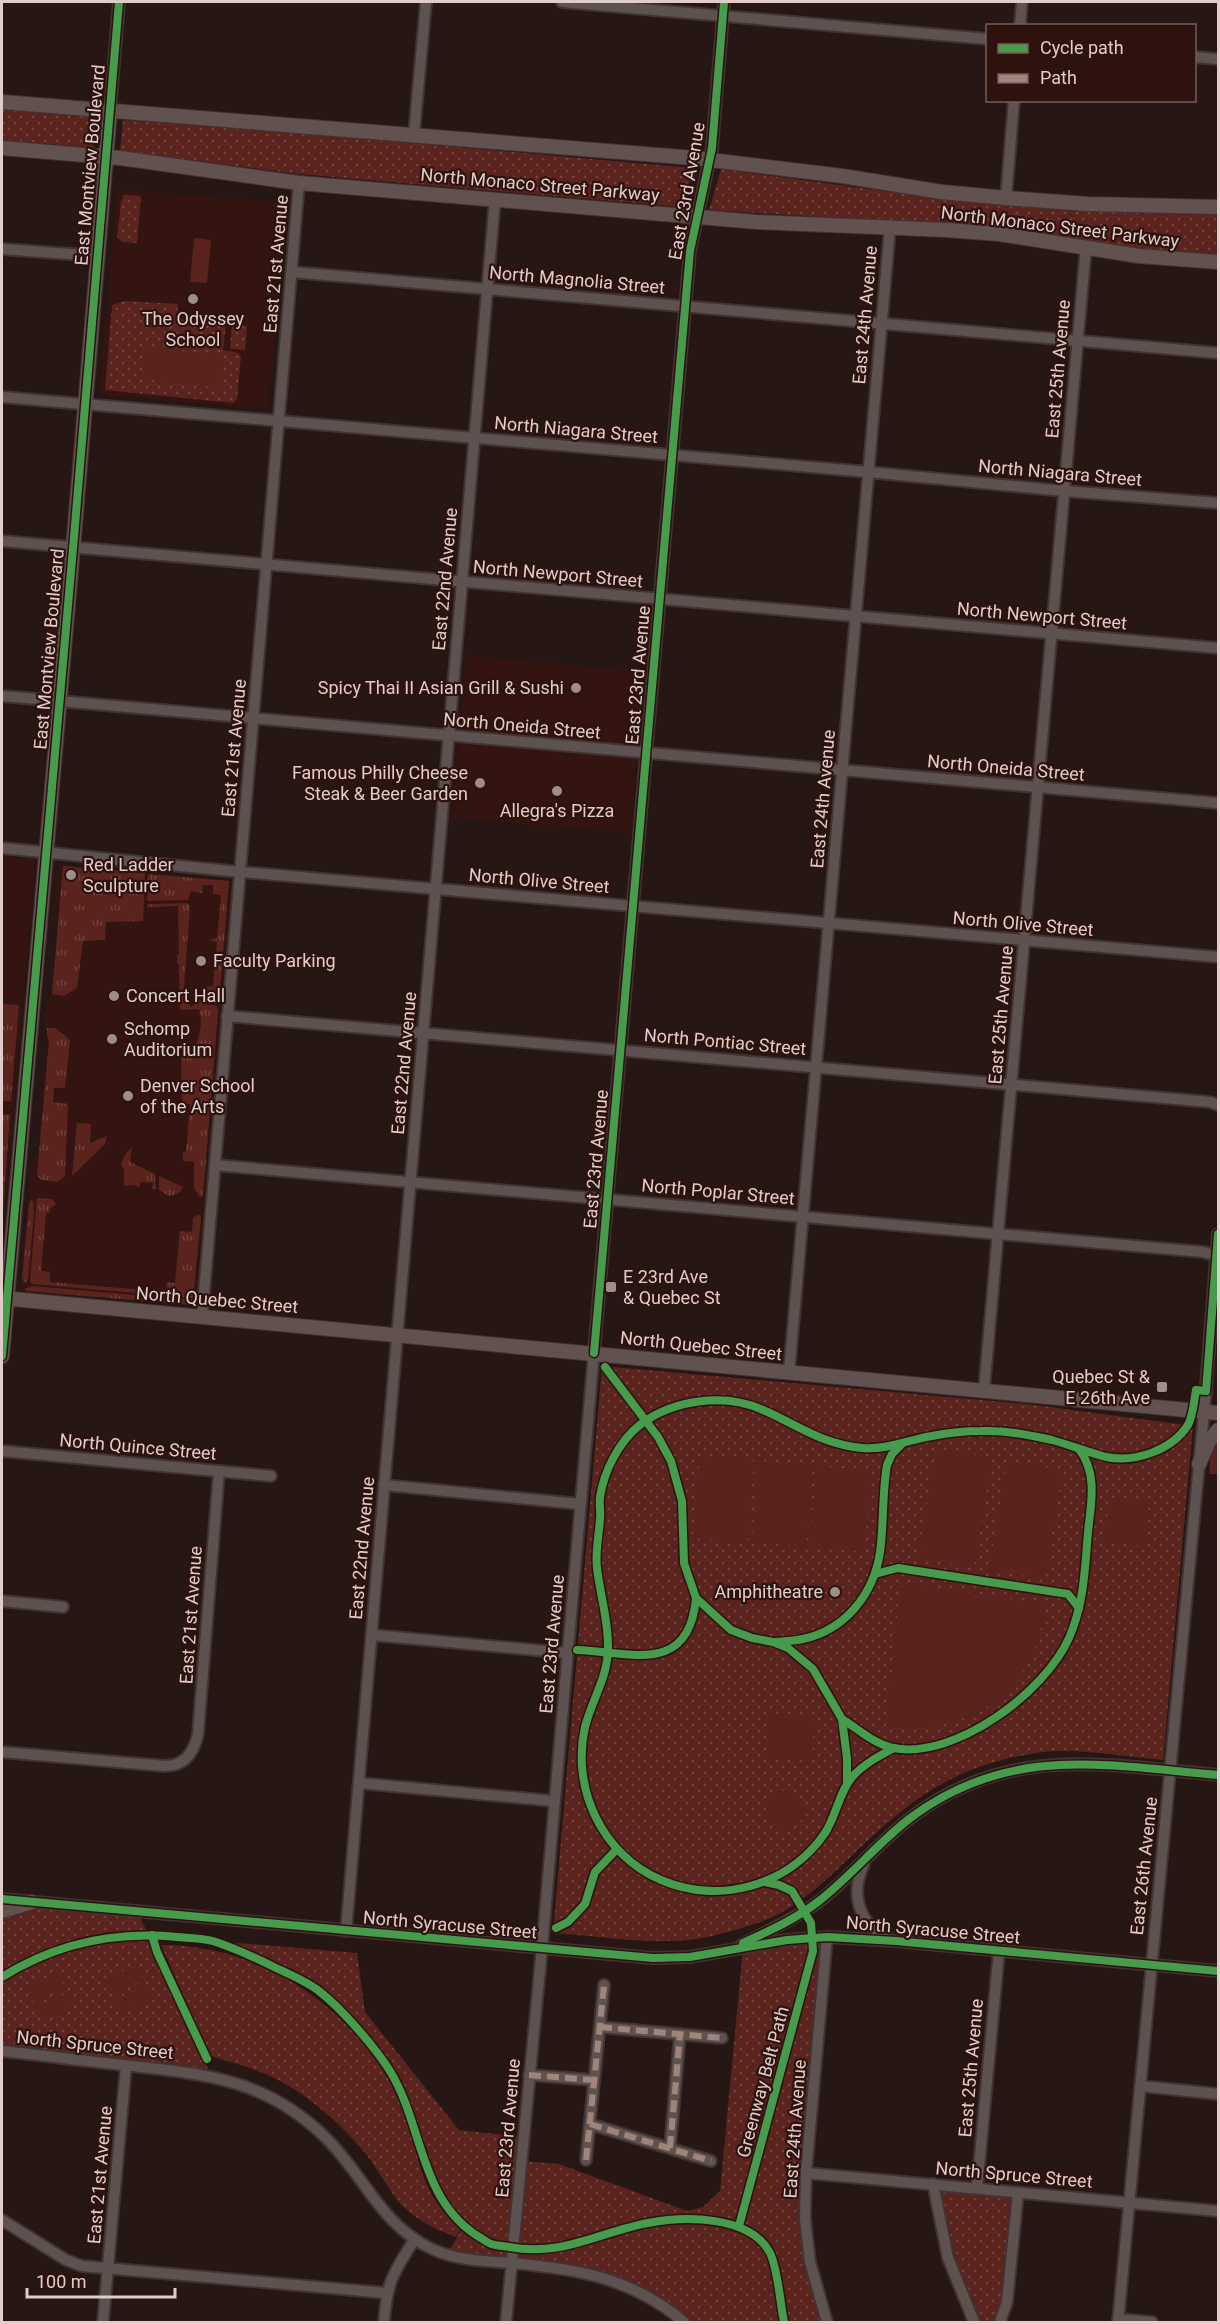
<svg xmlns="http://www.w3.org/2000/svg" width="1220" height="2324" font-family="Roboto,sans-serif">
	<defs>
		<pattern id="grass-tufts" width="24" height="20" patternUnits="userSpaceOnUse" patternTransform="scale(1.5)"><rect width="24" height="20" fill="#5a231d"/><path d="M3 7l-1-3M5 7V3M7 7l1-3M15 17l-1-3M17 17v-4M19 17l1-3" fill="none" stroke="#71423c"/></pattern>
		<pattern id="park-dots" width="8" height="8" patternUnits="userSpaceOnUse" patternTransform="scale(1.5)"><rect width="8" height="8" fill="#5a231d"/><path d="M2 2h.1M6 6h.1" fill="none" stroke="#71423c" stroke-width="1.8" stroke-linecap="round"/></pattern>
	</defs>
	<rect width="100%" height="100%" fill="#261715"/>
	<g fill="#341411">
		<path d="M117,189L286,203L268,409L99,395Z"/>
		<path d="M466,655L643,672L630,833L452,818Z"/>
		<path d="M2,857L32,859L35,863L2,1245Z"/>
		<path d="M60,865L229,880L231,882L195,1303L192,1305L21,1289L31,1162L38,1151L48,1041L45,1021L46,1005L51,995L59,908L55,898L58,867Z"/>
	</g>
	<g fill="url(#grass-tufts)">
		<path d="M63,866L145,873L143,921L106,922L105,940L83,941L77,988L64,996L52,994Z"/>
		<path d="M148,874L229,881L220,991L218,995L208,993L205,987L213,986L217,942L209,940L217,938L221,895L213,894V885H203L202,893L191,891L188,900L148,901L147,900Z"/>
		<path d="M185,903H188L190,906L184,987L186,1000L191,1007L200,1000L205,1004L217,1006L218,1012L203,1195L200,1198L194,1188V1162L183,1161V1152H186L190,1104H182L181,1057L186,1059C198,1044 204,1028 199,1009L180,1010L179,964L177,963V954H179L178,906L147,907L148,904Z"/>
		<path d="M2,1004L19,1005L11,1101H2Z"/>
		<path d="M47,1028H56L70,1040L65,1088H54L53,1102L68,1104L65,1176L57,1182L41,1180L37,1175L49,1042L47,1035Z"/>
		<path d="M2,1114L10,1115L3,1212H2Z"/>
		<path d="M77,1123L91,1124L90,1143L107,1136L105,1144L72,1176Z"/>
		<path d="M132,1147L130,1162L155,1174L156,1189H152L153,1183L141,1182L139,1188L135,1185L124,1186V1170L121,1164L126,1153Z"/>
		<path d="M159,1176L183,1187C180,1193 177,1195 169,1196L159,1190Z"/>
		<path d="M37,1198L52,1199L56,1204L50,1209V1213H46L41,1271L50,1272V1282L166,1292L167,1282L175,1283L180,1231L192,1232L193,1218L199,1214L201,1218L193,1298L32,1284L30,1281Z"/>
		<path d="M31,1200L33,1201L34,1213L28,1280L25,1283L22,1279L29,1203Z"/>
		<path d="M32,1286L193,1300L195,1303L192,1305L25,1291L26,1288Z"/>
	</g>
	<g fill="url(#park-dots)">
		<path d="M2,109L96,117L94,148L2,140Z"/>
		<path d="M123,120L278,131L693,168L683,207L298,174L120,151Z"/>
		<path d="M721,169L952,200L1218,213V256L1134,248L999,228L709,210Z"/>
		<path d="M124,195L141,196L137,243L122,242L117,237L121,202Z"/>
		<path d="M124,301L178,304L177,319L226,324L223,350L238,353L241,356L237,399L234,403L105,390L112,305Z"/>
		<path d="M232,325L247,326L245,350L231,349L230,346Z"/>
		<path d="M602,1366L1027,1404L1193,1426L1163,1760C1132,1757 1100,1752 1068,1751C1049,1750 1029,1754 1010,1758C944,1774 909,1802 861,1847C829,1877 798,1910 755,1924C736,1930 708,1938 689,1940C644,1944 597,1936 553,1933Z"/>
		<path d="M32,1902L138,1912L211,2076L2,2051V1911Z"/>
		<path d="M827,1937L806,2222L827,2322H683L606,2278L447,2255L463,2226L442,2200L430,2177L408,2107L390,2072L362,2034L320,1991L257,1959L215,1941L357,1953L365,2012L459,2130L524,2137L522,2161L559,2164L687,2211L703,2207L720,2191L743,1949Z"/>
		<path d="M161,1945C265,1944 365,2015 404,2111C415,2136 416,2165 429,2189C436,2205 448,2217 460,2229L456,2237C434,2229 414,2219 398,2201C385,2184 375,2164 361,2148C335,2118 300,2088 263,2073C246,2066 228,2061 210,2056Z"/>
		<path d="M933,2184L1018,2193L1000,2322H974L965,2303Z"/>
	</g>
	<g fill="#5a231d">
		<path d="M194,238L211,240L207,283L190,282Z"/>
		<path d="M146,347L223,356L220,388L142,379Z"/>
		<path d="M1218,1438V1474H1209L1211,1450Z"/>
		<path d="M936,1449L992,1458L974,1567L918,1558Z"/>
		<path d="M700,1456L754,1461L747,1542L693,1538Z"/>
		<path d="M759,1461L813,1466L806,1547L752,1542Z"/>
		<path d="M1007,1461L1062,1470L1045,1579L989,1570Z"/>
		<path d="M817,1466L872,1471L864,1552L810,1547Z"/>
		<path d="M1109,1498L1149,1501L1145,1546L1105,1542Z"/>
		<path d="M907,1583L1045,1604C1035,1695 973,1733 886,1728L900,1589Z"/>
		<path d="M769,1714L814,1716L812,1761L767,1759Z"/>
		<circle cx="785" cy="1810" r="19"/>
		<path d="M136,1965L143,1980L111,1994L104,1980Z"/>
		<path d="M58,1973L65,1987L33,2002L26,1987Z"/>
		<path d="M146,1985L153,2000L120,2015L114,2000Z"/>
		<path d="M67,1993L74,2008L42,2022L36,2007Z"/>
	</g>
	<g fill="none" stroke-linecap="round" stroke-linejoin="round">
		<g stroke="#403433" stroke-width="14">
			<g id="minor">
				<path d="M562,2L988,39"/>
				<path d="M1020,26L1022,2"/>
				<path d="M1194,57L1218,59"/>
				<path d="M110,111L119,2"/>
				<path d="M414,134L426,2"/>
				<path d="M1006,198L1014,100"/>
				<path d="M2,249L98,256"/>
				<path d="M292,272L1218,353"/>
				<path d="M2,397L868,472L1064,491L1218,503"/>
				<path d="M2,541L1218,648"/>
				<path d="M2,696L1218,803"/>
				<path d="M2,848L230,871L1218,957"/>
				<path d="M227,1016L1210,1102L1218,1105"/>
				<path d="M215,1165L1203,1252L1218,1256"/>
				<path d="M202,1317L299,183"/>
				<path d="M789,1373L890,228"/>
				<path d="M984,1390L1086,247"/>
				<path d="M2,1451L271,1476"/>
				<path d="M384,1485L580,1504"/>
				<path d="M2,1601L63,1607"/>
				<path d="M372,1635L567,1653"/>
				<path d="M2,1752L165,1766C185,1766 194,1752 198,1734L219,1471"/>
				<path d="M359,1783L554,1801"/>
				<path d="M864,1864C850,1894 858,1923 888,1938"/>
				<path d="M2,1899L653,1958L690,1957L787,1940L827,1937L896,1941L1218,1971"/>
				<path d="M346,1931L495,199"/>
				<path d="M741,1945C767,1932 793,1919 817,1903C850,1878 876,1845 908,1820C1006,1743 1105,1765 1218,1775"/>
				<path d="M600,2027L722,2038"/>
				<path d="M2,2051C42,2055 83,2061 123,2065C204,2074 266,2078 327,2139C365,2177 381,2225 432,2249C458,2261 485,2261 512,2263C578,2269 632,2278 684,2322"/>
				<path d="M529,2075L594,2080"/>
				<path d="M1140,2086L1218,2094"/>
				<path d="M590,2124L711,2161"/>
				<path d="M670,2148L680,2034"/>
				<path d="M586,2160L604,1985"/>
				<path d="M806,2173L1218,2211"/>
				<path d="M933,2184L948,2258L974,2322"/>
				<path d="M977,2188L999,1951"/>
				<path d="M2,2220L66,2260L82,2266L386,2293"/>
				<path d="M1118,2319L1152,2322"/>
				<path d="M103,2322L126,2066"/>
				<path d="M384,2322C387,2281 393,2274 414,2240"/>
				<path d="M506,2322L542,1948L690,251L712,148L724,2"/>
				<path d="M827,2322L810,2262L805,2219L806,2173L827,1937"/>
				<path d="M1000,2322L1007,2302L1018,2193"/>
				<path d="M1118,2322L1204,1412L1218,1234"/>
			</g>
		</g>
		<g stroke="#403433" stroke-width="16">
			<g id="major">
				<path d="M2,102L694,158L842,176L942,192L1006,198L1087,204L1218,207"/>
				<path d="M2,148L120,158L299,183L757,222L947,230L999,234L1139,256L1218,262"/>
				<path d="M2,1298L1218,1413"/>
				<path d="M2,1356L74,537L110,111"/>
				<path d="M1199,1464L1209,1441L1218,1430"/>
				<path d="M2,1911L32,1902"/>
			</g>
		</g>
		<use href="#minor" stroke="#5e5250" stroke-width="10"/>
		<use href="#major" stroke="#61514f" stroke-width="14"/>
		<g stroke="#a18479" stroke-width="6" stroke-dasharray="12 6" stroke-linecap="butt">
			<path d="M600,2027L722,2038"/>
			<path d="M529,2075L594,2080"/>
			<path d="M590,2124L711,2161"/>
			<path d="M670,2148L680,2034"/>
			<path d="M586,2160L604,1985"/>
		</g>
		<g stroke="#2d120e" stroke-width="11">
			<g id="cycleway">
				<path d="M594,1353L690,251L712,148L724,2"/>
				<path d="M2,1356L74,537L119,2"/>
				<path d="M605,1367L658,1437L671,1461L682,1501L684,1563L696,1598L731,1630L752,1638L773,1642L788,1648L813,1669L842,1719L847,1758V1783"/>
				<path d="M875,1574L898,1568L1068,1594L1079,1608"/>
				<path d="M775,1642C784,1641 794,1641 803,1639C845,1630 874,1594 880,1552C884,1523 882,1494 887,1465L892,1454L901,1445"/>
				<path d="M577,1650C630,1652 689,1676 696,1598"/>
				<path d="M842,1719C858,1729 874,1744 893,1748C955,1760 1045,1692 1069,1638C1084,1604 1085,1568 1088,1532C1091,1503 1098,1474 1079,1449"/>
				<path d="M894,1748C879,1756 864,1764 853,1776C840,1790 836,1816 825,1833C789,1886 719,1905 661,1880C602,1855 571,1788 585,1727C592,1699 609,1676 608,1645C608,1619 600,1594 597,1568C595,1551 599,1536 600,1519C601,1512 599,1505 600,1497C604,1471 619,1441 641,1424C675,1399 725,1393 763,1410C798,1425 821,1444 862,1448C887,1450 908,1440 932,1436C947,1433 965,1431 981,1431C1005,1430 1029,1435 1052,1440C1070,1445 1087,1452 1106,1457C1135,1463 1172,1450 1188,1425C1193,1416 1194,1401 1196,1390L1206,1391L1218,1234"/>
				<path d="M2,1899L653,1958L690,1957L787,1940L827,1937L896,1941L1218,1971"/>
				<path d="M556,1928L568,1922L585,1904L595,1872L617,1849"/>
				<path d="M152,1935L157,1952L207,2059"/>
				<path d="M743,1943C769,1931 796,1919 819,1901C851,1876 877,1844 909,1819C1008,1744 1104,1765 1218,1775"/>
				<path d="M2,1977C55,1944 115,1931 177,1937C189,1938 202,1938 213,1941C234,1948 254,1957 274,1967C289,1974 306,1981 319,1991C341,2008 375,2047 390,2071C423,2125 419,2197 476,2235C480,2237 485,2241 489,2243C495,2246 503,2246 509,2247C562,2257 599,2232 648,2223C684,2216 750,2215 770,2253C778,2269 780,2303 784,2322"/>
				<path d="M739,2226L813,1951L811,1923L792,1891L779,1885L765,1882"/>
			</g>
		</g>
		<use href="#cycleway" stroke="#469c4c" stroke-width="8"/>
	</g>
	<g fill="#9f8d8a" stroke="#2d120e" stroke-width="2">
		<circle cx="193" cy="299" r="6"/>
		<circle cx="576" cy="688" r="6"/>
		<circle cx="480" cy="783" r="6"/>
		<circle cx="557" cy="791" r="6"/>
		<circle cx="71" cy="875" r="6"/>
		<circle cx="201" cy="961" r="6"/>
		<circle cx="114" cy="996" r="6"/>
		<circle cx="112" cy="1039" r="6"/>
		<circle cx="128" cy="1096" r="6"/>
		<rect x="605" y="1281" width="12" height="12" rx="3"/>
		<rect x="1156" y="1381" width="12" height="12" rx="3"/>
		<circle cx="835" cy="1592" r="6"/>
	</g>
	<g text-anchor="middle" stroke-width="4.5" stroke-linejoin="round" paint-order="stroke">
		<g font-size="18" fill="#e0ccc9" stroke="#2d120e">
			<text transform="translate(90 165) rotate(-85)" y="6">East Montview Boulevard</text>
			<text transform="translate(540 185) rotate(5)" y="6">North Monaco Street Parkway</text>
			<text transform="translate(687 191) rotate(-80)" y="6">East 23rd Avenue</text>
			<text transform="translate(1060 227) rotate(7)" y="6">North Monaco Street Parkway</text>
			<text transform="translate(276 264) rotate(-85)" y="6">East 21st Avenue</text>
			<text transform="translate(577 280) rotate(5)" y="6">North Magnolia Street</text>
			<text transform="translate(865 315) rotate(-85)" y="6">East 24th Avenue</text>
			<text transform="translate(1058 369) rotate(-85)" y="6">East 25th Avenue</text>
			<text transform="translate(576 430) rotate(5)" y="6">North Niagara Street</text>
			<text transform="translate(1060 473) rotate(5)" y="6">North Niagara Street</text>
			<text transform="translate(558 574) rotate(5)" y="6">North Newport Street</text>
			<text transform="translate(445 579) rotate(-85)" y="6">East 22nd Avenue</text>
			<text transform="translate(1042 616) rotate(5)" y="6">North Newport Street</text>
			<text transform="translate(49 649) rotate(-85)" y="6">East Montview Boulevard</text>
			<text transform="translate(638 675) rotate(-85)" y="6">East 23rd Avenue</text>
			<text transform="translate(522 726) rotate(5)" y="6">North Oneida Street</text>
			<text transform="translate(234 748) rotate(-85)" y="6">East 21st Avenue</text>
			<text transform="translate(1006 768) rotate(5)" y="6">North Oneida Street</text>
			<text transform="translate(823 799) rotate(-85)" y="6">East 24th Avenue</text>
			<text transform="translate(539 881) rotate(5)" y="6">North Olive Street</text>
			<text transform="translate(1023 924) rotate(5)" y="6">North Olive Street</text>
			<text transform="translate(1001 1015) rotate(-85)" y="6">East 25th Avenue</text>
			<text transform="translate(725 1042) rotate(5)" y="6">North Pontiac Street</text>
			<text transform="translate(404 1063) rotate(-85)" y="6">East 22nd Avenue</text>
			<text transform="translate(596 1159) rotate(-85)" y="6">East 23rd Avenue</text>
			<text transform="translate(718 1192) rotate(5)" y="6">North Poplar Street</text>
			<text transform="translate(217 1300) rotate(5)" y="6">North Quebec Street</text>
			<text transform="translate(701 1346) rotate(6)" y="6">North Quebec Street</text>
			<text transform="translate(138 1447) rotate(5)" y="6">North Quince Street</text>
			<text transform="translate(362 1548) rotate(-85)" y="6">East 22nd Avenue</text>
			<text transform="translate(191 1615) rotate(-86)" y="6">East 21st Avenue</text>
			<text transform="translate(552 1644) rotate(-85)" y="6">East 23rd Avenue</text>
			<text transform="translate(1144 1866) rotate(-84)" y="6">East 26th Avenue</text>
			<text transform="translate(450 1925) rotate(5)" y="6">North Syracuse Street</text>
			<text transform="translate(933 1930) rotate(5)" y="6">North Syracuse Street</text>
			<text transform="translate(95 2045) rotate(6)" y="6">North Spruce Street</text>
			<text transform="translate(971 2068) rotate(-85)" y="6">East 25th Avenue</text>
			<text transform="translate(763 2082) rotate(-75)" y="6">Greenway Belt Path</text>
			<text transform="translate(508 2128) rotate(-85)" y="6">East 23rd Avenue</text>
			<text transform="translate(795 2129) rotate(-86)" y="6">East 24th Avenue</text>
			<text transform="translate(100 2175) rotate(-85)" y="6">East 21st Avenue</text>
			<text transform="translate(1014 2175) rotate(5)" y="6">North Spruce Street</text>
		</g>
		<g font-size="18" fill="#e0ccc9" stroke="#2d120e" text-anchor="start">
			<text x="193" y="325" text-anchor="middle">The Odyssey<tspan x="193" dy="21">School</tspan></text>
			<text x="564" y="694" text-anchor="end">Spicy Thai II Asian Grill &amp; Sushi</text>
			<text x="468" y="779" text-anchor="end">Famous Philly Cheese<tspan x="468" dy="21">Steak &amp; Beer Garden</tspan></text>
			<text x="557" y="817" text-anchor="middle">Allegra's Pizza</text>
			<text x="83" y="871">Red Ladder<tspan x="83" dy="21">Sculpture</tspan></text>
			<text x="213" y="967">Faculty Parking</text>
			<text x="126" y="1002">Concert Hall</text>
			<text x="124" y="1035">Schomp<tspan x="124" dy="21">Auditorium</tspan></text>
			<text x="140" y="1092">Denver School<tspan x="140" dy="21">of the Arts</tspan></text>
			<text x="623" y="1283">E 23rd Ave<tspan x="623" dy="21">&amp; Quebec St</tspan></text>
			<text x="1150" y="1383" text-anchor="end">Quebec St &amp;<tspan x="1150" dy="21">E 26th Ave</tspan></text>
			<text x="823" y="1598" text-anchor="end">Amphitheatre</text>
		</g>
	</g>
	<rect width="1220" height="2324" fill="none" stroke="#e0ccc9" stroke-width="6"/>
	<rect x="986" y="24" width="210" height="78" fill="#2d120e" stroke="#755c59" stroke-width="1.5"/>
	<rect x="998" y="44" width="30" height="9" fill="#469c4c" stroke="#755c59" stroke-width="1.5"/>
	<text x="1040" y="54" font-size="18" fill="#e0ccc9">Cycle path</text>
	<rect x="998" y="74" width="30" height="9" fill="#a18479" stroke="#755c59" stroke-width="1.5"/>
	<text x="1040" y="84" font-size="18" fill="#e0ccc9">Path</text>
	<path d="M27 2288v9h148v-9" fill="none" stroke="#e0ccc9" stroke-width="3"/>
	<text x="36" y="2288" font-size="18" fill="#e0ccc9" stroke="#2d120e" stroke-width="4.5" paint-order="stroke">100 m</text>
</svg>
